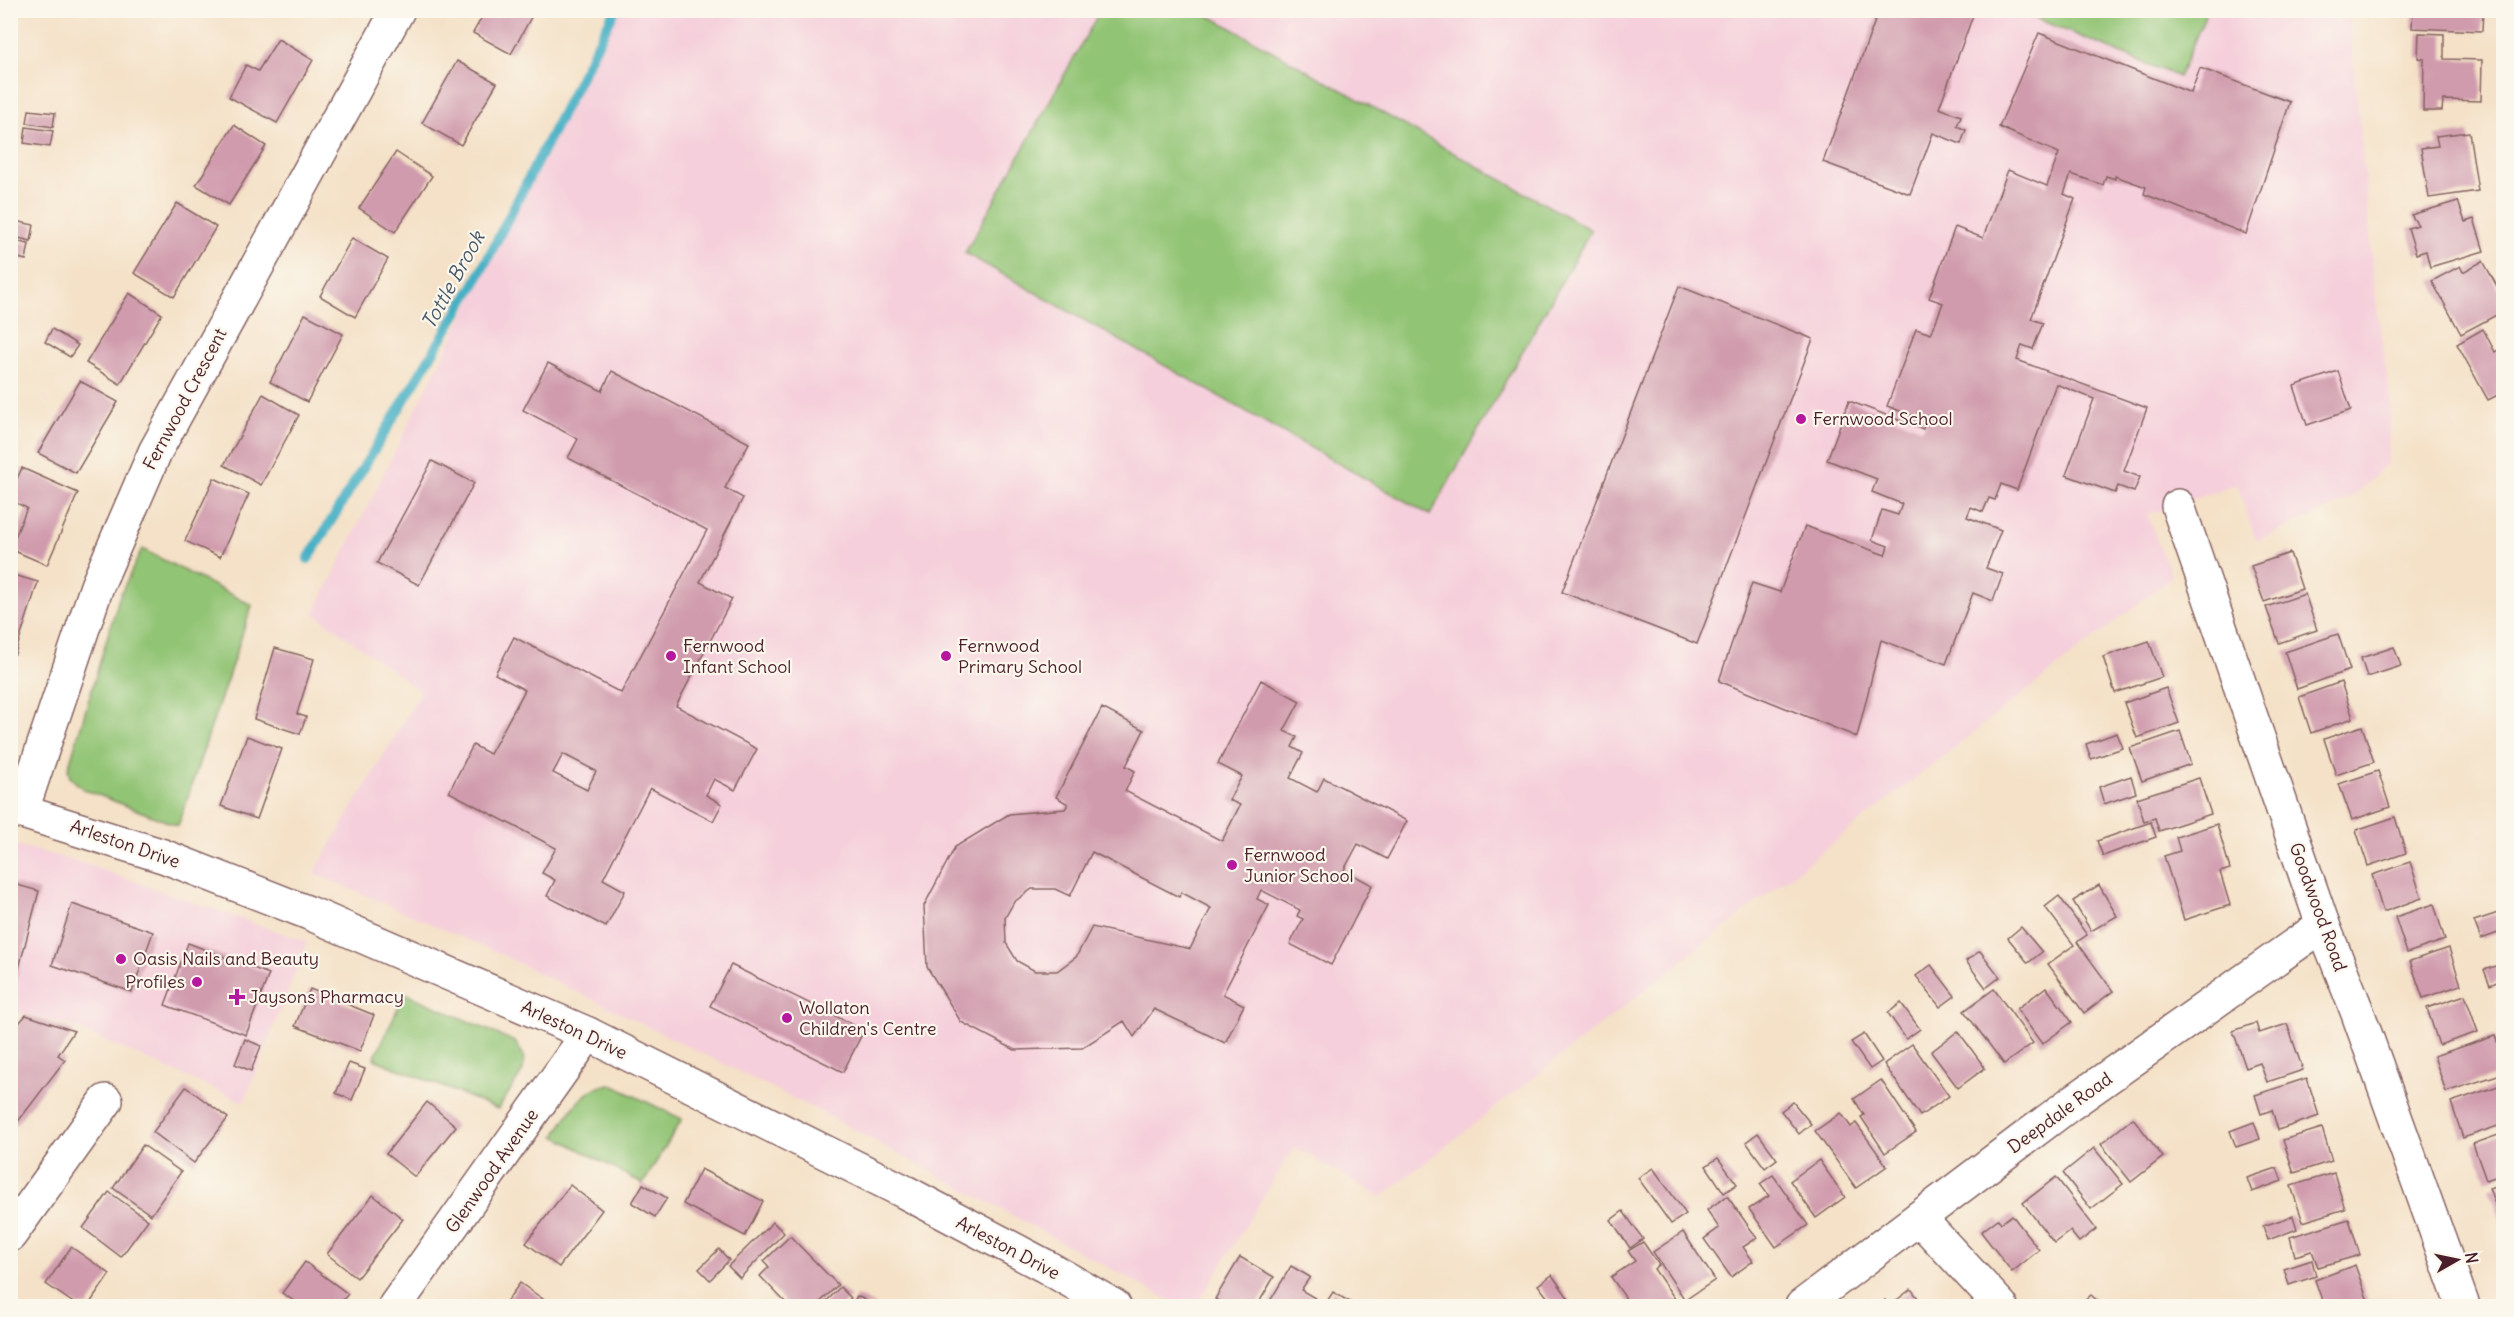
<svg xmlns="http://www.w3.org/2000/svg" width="2514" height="1317" font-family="Delius,sans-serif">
	<rect width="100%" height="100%" fill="#fbf7ec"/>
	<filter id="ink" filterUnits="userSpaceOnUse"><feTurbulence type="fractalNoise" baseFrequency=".0167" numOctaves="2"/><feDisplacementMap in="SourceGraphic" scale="12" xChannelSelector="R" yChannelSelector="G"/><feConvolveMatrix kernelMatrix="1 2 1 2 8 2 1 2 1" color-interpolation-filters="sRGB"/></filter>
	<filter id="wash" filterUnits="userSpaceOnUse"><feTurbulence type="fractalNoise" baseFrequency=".008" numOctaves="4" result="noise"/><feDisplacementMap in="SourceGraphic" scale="24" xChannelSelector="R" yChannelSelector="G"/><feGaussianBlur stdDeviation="1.35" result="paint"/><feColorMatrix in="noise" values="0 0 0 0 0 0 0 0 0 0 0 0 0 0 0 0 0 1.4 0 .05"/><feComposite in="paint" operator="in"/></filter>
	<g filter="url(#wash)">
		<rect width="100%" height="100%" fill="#f4e1c7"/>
		<g fill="#f5cfdb">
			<path d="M616,11H2349L2376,300L2391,405L2387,463L2367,484L2345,501L2256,541L2237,484L2147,515L2172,577L1381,1197L1294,1147L1196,1306H1180L817,1110L500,954L314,873L421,692L314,613Z"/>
			<path d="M10,843L85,864L307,942L244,1102L71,1026L11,1011Z"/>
		</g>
		<g fill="#92c475" stroke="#6e7250" stroke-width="1.5">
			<path d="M1100,11H1201L1591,230L1430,515L965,253Z"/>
			<path d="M2018,11H2207L2179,77Z"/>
			<path d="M142,549L252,605L178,826L83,789L70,777L68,769L119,598Z"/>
			<path d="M405,993L515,1042L524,1056L523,1071L498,1109L374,1059Z"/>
			<path d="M610,1084L682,1119L643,1184L555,1136C569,1114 581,1088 610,1084Z"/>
		</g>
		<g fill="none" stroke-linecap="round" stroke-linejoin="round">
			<path stroke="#46b0c5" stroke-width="10" d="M308,559L475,283L615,10"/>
		</g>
		<g id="blocks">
			<g fill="#d09bad" fill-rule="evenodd">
				<path d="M486,10H535L511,54L473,33Z"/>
				<path d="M1879,10H1975L1939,108L1961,116L1957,126L1966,130L1961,144L1933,133L1910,194L1823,162Z"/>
				<path d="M2413,10H2483L2482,31L2412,28Z"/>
				<path d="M2039,33L2191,93L2200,68L2290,102L2246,234L2144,194L2146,187L2115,176V179L2106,176L2103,185L2071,174L2064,194L2075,199L2031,319L2043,323L2033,349L2022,345L2017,360L2147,408L2124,471L2140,477L2134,492L2118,486L2115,493L2066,475L2094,399L2056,384L2017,490L2001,484L1995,500L1989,498L1983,512L1971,507L1967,517L2001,530L1986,568L2003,574L1993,601L1973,593L1946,664L1881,640L1857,737L1719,681L1752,583L1780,592L1805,526L1885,555L1888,546L1872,540L1882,510L1898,515L1902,504L1872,492L1877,479L1827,460L1849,401L1923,429L1926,421L1887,406L1916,329L1931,334L1943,303L1929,298L1955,227L1983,238L2008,170L2047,186L2059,153L1999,127Z"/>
				<path d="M2419,33L2444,34V59L2482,60L2481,101L2443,100L2442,111H2423L2424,59L2418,58Z"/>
				<path d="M278,39L313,60L277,123L229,97L246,65L258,71Z"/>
				<path d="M457,61L497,83L461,145L422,123Z"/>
				<path d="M29,110L55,113L53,127L27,123Z"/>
				<path d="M234,125L266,146L229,205L196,185Z"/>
				<path d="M26,127L53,131L50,147L24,143Z"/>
				<path d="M2469,132L2478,191L2429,198L2421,148L2438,146L2436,136Z"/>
				<path d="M396,152L432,176L395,232L359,208Z"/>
				<path d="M2458,201L2465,222L2474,219L2484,251L2430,267L2426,251L2416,254L2408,228L2418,225L2411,215Z"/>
				<path d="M177,203L216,227L174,297L134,273Z"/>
				<path d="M10,220L34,225L31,241L10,236Z"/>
				<path d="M352,238L388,259L355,317L320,296Z"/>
				<path d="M10,240L29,244L26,260L10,256Z"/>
				<path d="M2483,261L2504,299V311L2461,334L2432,281L2460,266L2463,272Z"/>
				<path d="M1679,286L1813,339L1697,644L1562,592Z"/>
				<path d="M129,293L162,314L120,384L86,363Z"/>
				<path d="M305,314L343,334L307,402L270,382Z"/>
				<path d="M52,329L78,345L70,357L45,342Z"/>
				<path d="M2483,329L2495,352L2504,347V392L2488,400L2457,344Z"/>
				<path d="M548,363L602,391L612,371L749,443L725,488L743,498L700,582L732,599L676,706L757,749L735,790L714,779L706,795L722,804L713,821L650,788L603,879L625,891L606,927L547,896L555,880L542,873L556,848L449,792L473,745L490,754L525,690L495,674L514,637L621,693L707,530L568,458L578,439L523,410ZM563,754L596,771L587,790L553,773Z"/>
				<path d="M2338,371L2351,410L2307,425L2294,386Z"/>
				<path d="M80,381L118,402L76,473L38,453Z"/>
				<path d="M263,394L299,415L261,485L224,465Z"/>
				<path d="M432,461L474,483L419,585L377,563Z"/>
				<path d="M22,468L78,493L47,565L10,549L27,508L10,500V493Z"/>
				<path d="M214,478L249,494L220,557L185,541Z"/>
				<path d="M2290,553L2302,589L2264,602L2251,566Z"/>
				<path d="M10,574L38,582L15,654L10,652Z"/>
				<path d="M2305,594L2317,630L2279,643L2266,607Z"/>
				<path d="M2338,634L2350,670L2297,689L2285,652Z"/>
				<path d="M2149,641L2162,677L2115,693L2103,657Z"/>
				<path d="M2394,647L2401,666L2367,677L2361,658Z"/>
				<path d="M275,648L314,659L297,714L306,717L300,734L254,719Z"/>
				<path d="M1261,680L1300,701L1284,731L1297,737L1292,747L1303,753L1290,778L1317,792L1324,778L1407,821L1387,859L1358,844L1344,870L1372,885L1331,965L1290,944L1303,919L1297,916L1300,910L1261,890L1257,899L1269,905L1223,994L1244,1005L1225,1043L1154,1009L1134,1037L1124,1021L1082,1048L1015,1050L961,1022L927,967L924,906L955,847L1009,814L1065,809L1068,804L1056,797L1102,708L1144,730L1126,766L1135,771L1125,791L1222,841L1240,805L1229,800L1242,776L1218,764ZM1092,852L1179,897L1181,892L1211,908L1190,949L1092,927L1076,957L1057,971H1035L1017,961L1006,943L1005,918L1014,902L1032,889H1055L1070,896Z"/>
				<path d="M2341,682L2353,718L2311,733L2299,697Z"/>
				<path d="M2166,688L2179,723L2137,738L2124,703Z"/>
				<path d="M2362,726L2374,762L2336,775L2324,739Z"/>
				<path d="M2180,731L2191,764L2142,781L2130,748Z"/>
				<path d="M2117,733L2123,748L2091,759L2086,744Z"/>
				<path d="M247,736L282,749L257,819L221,806Z"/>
				<path d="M2378,771L2390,807L2352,820L2339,784Z"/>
				<path d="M2131,776L2136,793L2104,804L2099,787Z"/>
				<path d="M2199,778L2211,814L2159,831L2155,818L2144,821L2137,798Z"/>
				<path d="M2395,817L2406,853L2368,866L2356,830Z"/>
				<path d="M2151,822L2156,837L2103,856L2097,841Z"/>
				<path d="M2217,824L2230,869L2220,872L2230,905L2184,920L2164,856L2180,851L2176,837Z"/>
				<path d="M2410,862L2422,898L2383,912L2372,875Z"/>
				<path d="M10,883L39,891L11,999H10Z"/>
				<path d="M2099,885L2117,916L2091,931L2073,901Z"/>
				<path d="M2059,896L2087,935L2077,942L2113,991L2084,1013L2048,964L2074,945L2045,907Z"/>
				<path d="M72,904L153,932L132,992L52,965Z"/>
				<path d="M2434,904L2445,940L2407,953L2395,917Z"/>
				<path d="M2504,911V931L2481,939L2474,921Z"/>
				<path d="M2021,927L2042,952L2028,963L2008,938Z"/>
				<path d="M188,943L269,974L246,1035L165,1005Z"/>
				<path d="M2449,948L2461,985L2423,998L2410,961Z"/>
				<path d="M1980,951L2000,977L1986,988L1966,961Z"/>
				<path d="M2504,963V979L2490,985L2484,970Z"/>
				<path d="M731,965L864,1030L843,1072L710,1006Z"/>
				<path d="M1931,965L1955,996L1940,1007L1916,976Z"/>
				<path d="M2046,987L2072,1022L2042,1044L2017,1009Z"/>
				<path d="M310,989L374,1015L360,1051L295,1026Z"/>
				<path d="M1994,989L2033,1043L2004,1064L1964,1011Z"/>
				<path d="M2465,995L2478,1032L2439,1045L2427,1008Z"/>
				<path d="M1901,1003L1920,1029L1906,1039L1888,1013Z"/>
				<path d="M26,1015L74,1031L58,1055L65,1060L10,1132V1019L18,1024Z"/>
				<path d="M2256,1023L2259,1033L2287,1024L2303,1070L2267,1082L2260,1063L2246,1068L2233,1031Z"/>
				<path d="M1958,1031L1985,1068L1958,1088L1931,1052Z"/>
				<path d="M1864,1034L1882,1061L1870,1069L1851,1042Z"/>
				<path d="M2495,1036L2504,1061V1073L2446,1092L2434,1056Z"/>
				<path d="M245,1039L261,1046L251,1071L235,1064Z"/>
				<path d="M1912,1044L1949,1096L1920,1116L1884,1064Z"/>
				<path d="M349,1063L365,1069L352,1100L336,1093Z"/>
				<path d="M2307,1078L2319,1116L2278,1130L2272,1110L2261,1114L2255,1095Z"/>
				<path d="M1881,1080L1916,1132L1885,1153L1861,1117L1864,1115L1854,1099Z"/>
				<path d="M2504,1084V1124L2463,1138L2451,1102Z"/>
				<path d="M186,1087L228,1118L194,1163L153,1132Z"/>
				<path d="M427,1102L456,1126L415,1177L386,1154Z"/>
				<path d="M1793,1102L1811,1124L1799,1134L1781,1111Z"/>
				<path d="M1841,1113L1851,1127L1856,1123L1887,1166L1856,1188L1815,1131Z"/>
				<path d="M2133,1118L2163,1157L2131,1182L2101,1144Z"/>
				<path d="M2254,1122L2260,1139L2236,1147L2230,1131Z"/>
				<path d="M2322,1128L2332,1161L2294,1173L2283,1140Z"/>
				<path d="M1758,1133L1777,1159L1765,1168L1746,1142Z"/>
				<path d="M2504,1133V1174L2486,1180L2473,1144Z"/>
				<path d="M143,1145L181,1172L151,1215L113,1188Z"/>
				<path d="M2094,1148L2123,1184L2091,1209L2063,1173Z"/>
				<path d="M1718,1158L1737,1184L1724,1193L1706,1166Z"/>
				<path d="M1819,1160L1845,1197L1816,1218L1790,1181Z"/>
				<path d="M1653,1168L1686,1214L1671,1224L1638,1178Z"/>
				<path d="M2277,1168L2282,1181L2252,1192L2247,1178Z"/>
				<path d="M701,1169L763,1201L745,1236L683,1204Z"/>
				<path d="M2334,1173L2345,1209L2303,1222L2291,1186Z"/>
				<path d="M1773,1175L1808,1225L1776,1247L1749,1209L1769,1196L1760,1184Z"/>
				<path d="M2056,1177L2096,1229L2079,1242L2070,1231L2054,1243L2023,1203Z"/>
				<path d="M2504,1183V1226H2503L2489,1188Z"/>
				<path d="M643,1184L667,1198L655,1217L632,1203Z"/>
				<path d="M570,1185L602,1210L559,1267L526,1243Z"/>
				<path d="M109,1192L148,1220L121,1257L83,1228Z"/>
				<path d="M373,1195L403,1219L357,1278L327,1254Z"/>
				<path d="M1727,1196L1757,1238L1743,1247L1753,1261L1731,1277L1704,1239L1719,1228L1707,1210Z"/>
				<path d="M1623,1211L1643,1239L1630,1248L1611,1220Z"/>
				<path d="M2012,1215L2039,1250L2012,1272L1981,1232L1998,1219L2001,1223Z"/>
				<path d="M2293,1216L2297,1229L2268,1240L2263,1226Z"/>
				<path d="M2349,1219L2360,1255L2318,1267L2312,1251L2295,1256L2290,1237Z"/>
				<path d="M773,1222L784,1233L740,1278L728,1266Z"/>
				<path d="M1683,1232L1715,1280L1685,1300L1653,1252Z"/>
				<path d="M790,1236L838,1285L816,1306H789L760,1276L769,1267L764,1261Z"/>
				<path d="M1643,1242L1659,1265L1654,1269L1680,1306H1631L1611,1277L1635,1261L1628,1251Z"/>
				<path d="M71,1247L110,1274L88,1306H78L46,1284Z"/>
				<path d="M719,1249L729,1260L710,1280L699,1269Z"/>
				<path d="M1240,1257L1274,1277L1257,1306H1227L1215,1299Z"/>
				<path d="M2312,1260L2316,1276L2289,1285L2284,1269Z"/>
				<path d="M305,1262L348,1294L338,1306H290L294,1301L282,1293Z"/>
				<path d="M2355,1265L2368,1301L2352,1306H2324L2315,1280Z"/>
				<path d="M1291,1266L1310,1277L1301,1290L1315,1298L1311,1306H1267Z"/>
				<path d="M1552,1275L1574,1306H1554L1538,1285Z"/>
				<path d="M520,1283L553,1306H503Z"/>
				<path d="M840,1287L851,1298L842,1306H822Z"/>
				<path d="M1911,1289L1924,1306H1877L1885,1300L1889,1306Z"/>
				<path d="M1333,1292L1357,1306H1324Z"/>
				<path d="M2091,1295L2102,1305L2079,1306Z"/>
				<path d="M857,1296L877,1306H851Z"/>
			</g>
		</g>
	</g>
	<g filter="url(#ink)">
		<use href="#blocks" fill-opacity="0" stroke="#866362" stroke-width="1.5"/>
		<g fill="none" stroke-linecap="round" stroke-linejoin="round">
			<g stroke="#866362" stroke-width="36">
				<g id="minor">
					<path d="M2178,506L2323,925L2357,1011L2463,1306"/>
					<path d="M10,808L163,856L309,913L588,1034L905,1192L1045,1266L1114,1306"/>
					<path d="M22,810L97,586L155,452L398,10"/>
					<path d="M1919,1218L2001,1306"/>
					<path d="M10,1235L106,1101"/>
					<path d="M395,1306L588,1034"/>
					<path d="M1802,1306L2070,1104L2323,925"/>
				</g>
			</g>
			<use href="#minor" stroke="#fff" stroke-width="33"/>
		</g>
	</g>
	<g fill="#b5179e" stroke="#fbf7ec" stroke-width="2">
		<circle cx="1801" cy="419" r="6"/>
		<circle cx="671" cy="656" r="6"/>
		<circle cx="946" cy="656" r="6"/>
		<circle cx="1232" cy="865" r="6"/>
		<circle cx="121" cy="959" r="6"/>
		<circle cx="197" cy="982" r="6"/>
		<path d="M234 988h6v6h6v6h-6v6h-6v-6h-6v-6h6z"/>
		<circle cx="787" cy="1018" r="6"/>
	</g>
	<g text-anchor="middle" stroke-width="4.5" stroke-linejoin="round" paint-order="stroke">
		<g font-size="18" fill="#4a1f2b" stroke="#fbf7ec">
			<text transform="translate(185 399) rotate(-62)" y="6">Fernwood Crescent</text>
			<text transform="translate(125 844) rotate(19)" y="6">Arleston Drive</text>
			<text transform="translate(2318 907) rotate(70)" y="6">Goodwood Road</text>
			<text transform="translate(574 1030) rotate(25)" y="6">Arleston Drive</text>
			<text transform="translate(2060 1113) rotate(-36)" y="6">Deepdale Road</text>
			<text transform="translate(492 1171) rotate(-55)" y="6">Glenwood Avenue</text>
			<text transform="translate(1008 1248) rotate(28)" y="6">Arleston Drive</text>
		</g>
		<g font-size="18" fill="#4a1f2b" stroke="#fbf7ec" text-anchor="start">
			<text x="1813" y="425">Fernwood School</text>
			<text x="683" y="652">Fernwood<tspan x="683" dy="21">Infant School</tspan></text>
			<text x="958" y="652">Fernwood<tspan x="958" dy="21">Primary School</tspan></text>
			<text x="1244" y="861">Fernwood<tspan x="1244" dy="21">Junior School</tspan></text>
			<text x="133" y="965">Oasis Nails and Beauty</text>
			<text x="185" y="988" text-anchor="end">Profiles</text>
			<text x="249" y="1003">Jaysons Pharmacy</text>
			<text x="799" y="1014">Wollaton<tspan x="799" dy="21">Children's Centre</tspan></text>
		</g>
		<g font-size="20" font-style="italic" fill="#485969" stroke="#fbf7ec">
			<text transform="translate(453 280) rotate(-61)" y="7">Tottle Brook</text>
		</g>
	</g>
	<rect width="2514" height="1317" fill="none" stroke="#fbf7ec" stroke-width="36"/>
	<g transform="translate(2457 1260) rotate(81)" stroke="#fbf7ec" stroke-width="4.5" paint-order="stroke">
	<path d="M0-4.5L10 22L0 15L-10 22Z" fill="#4a1f2b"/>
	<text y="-9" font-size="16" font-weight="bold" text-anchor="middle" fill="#4a1f2b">N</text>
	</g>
</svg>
